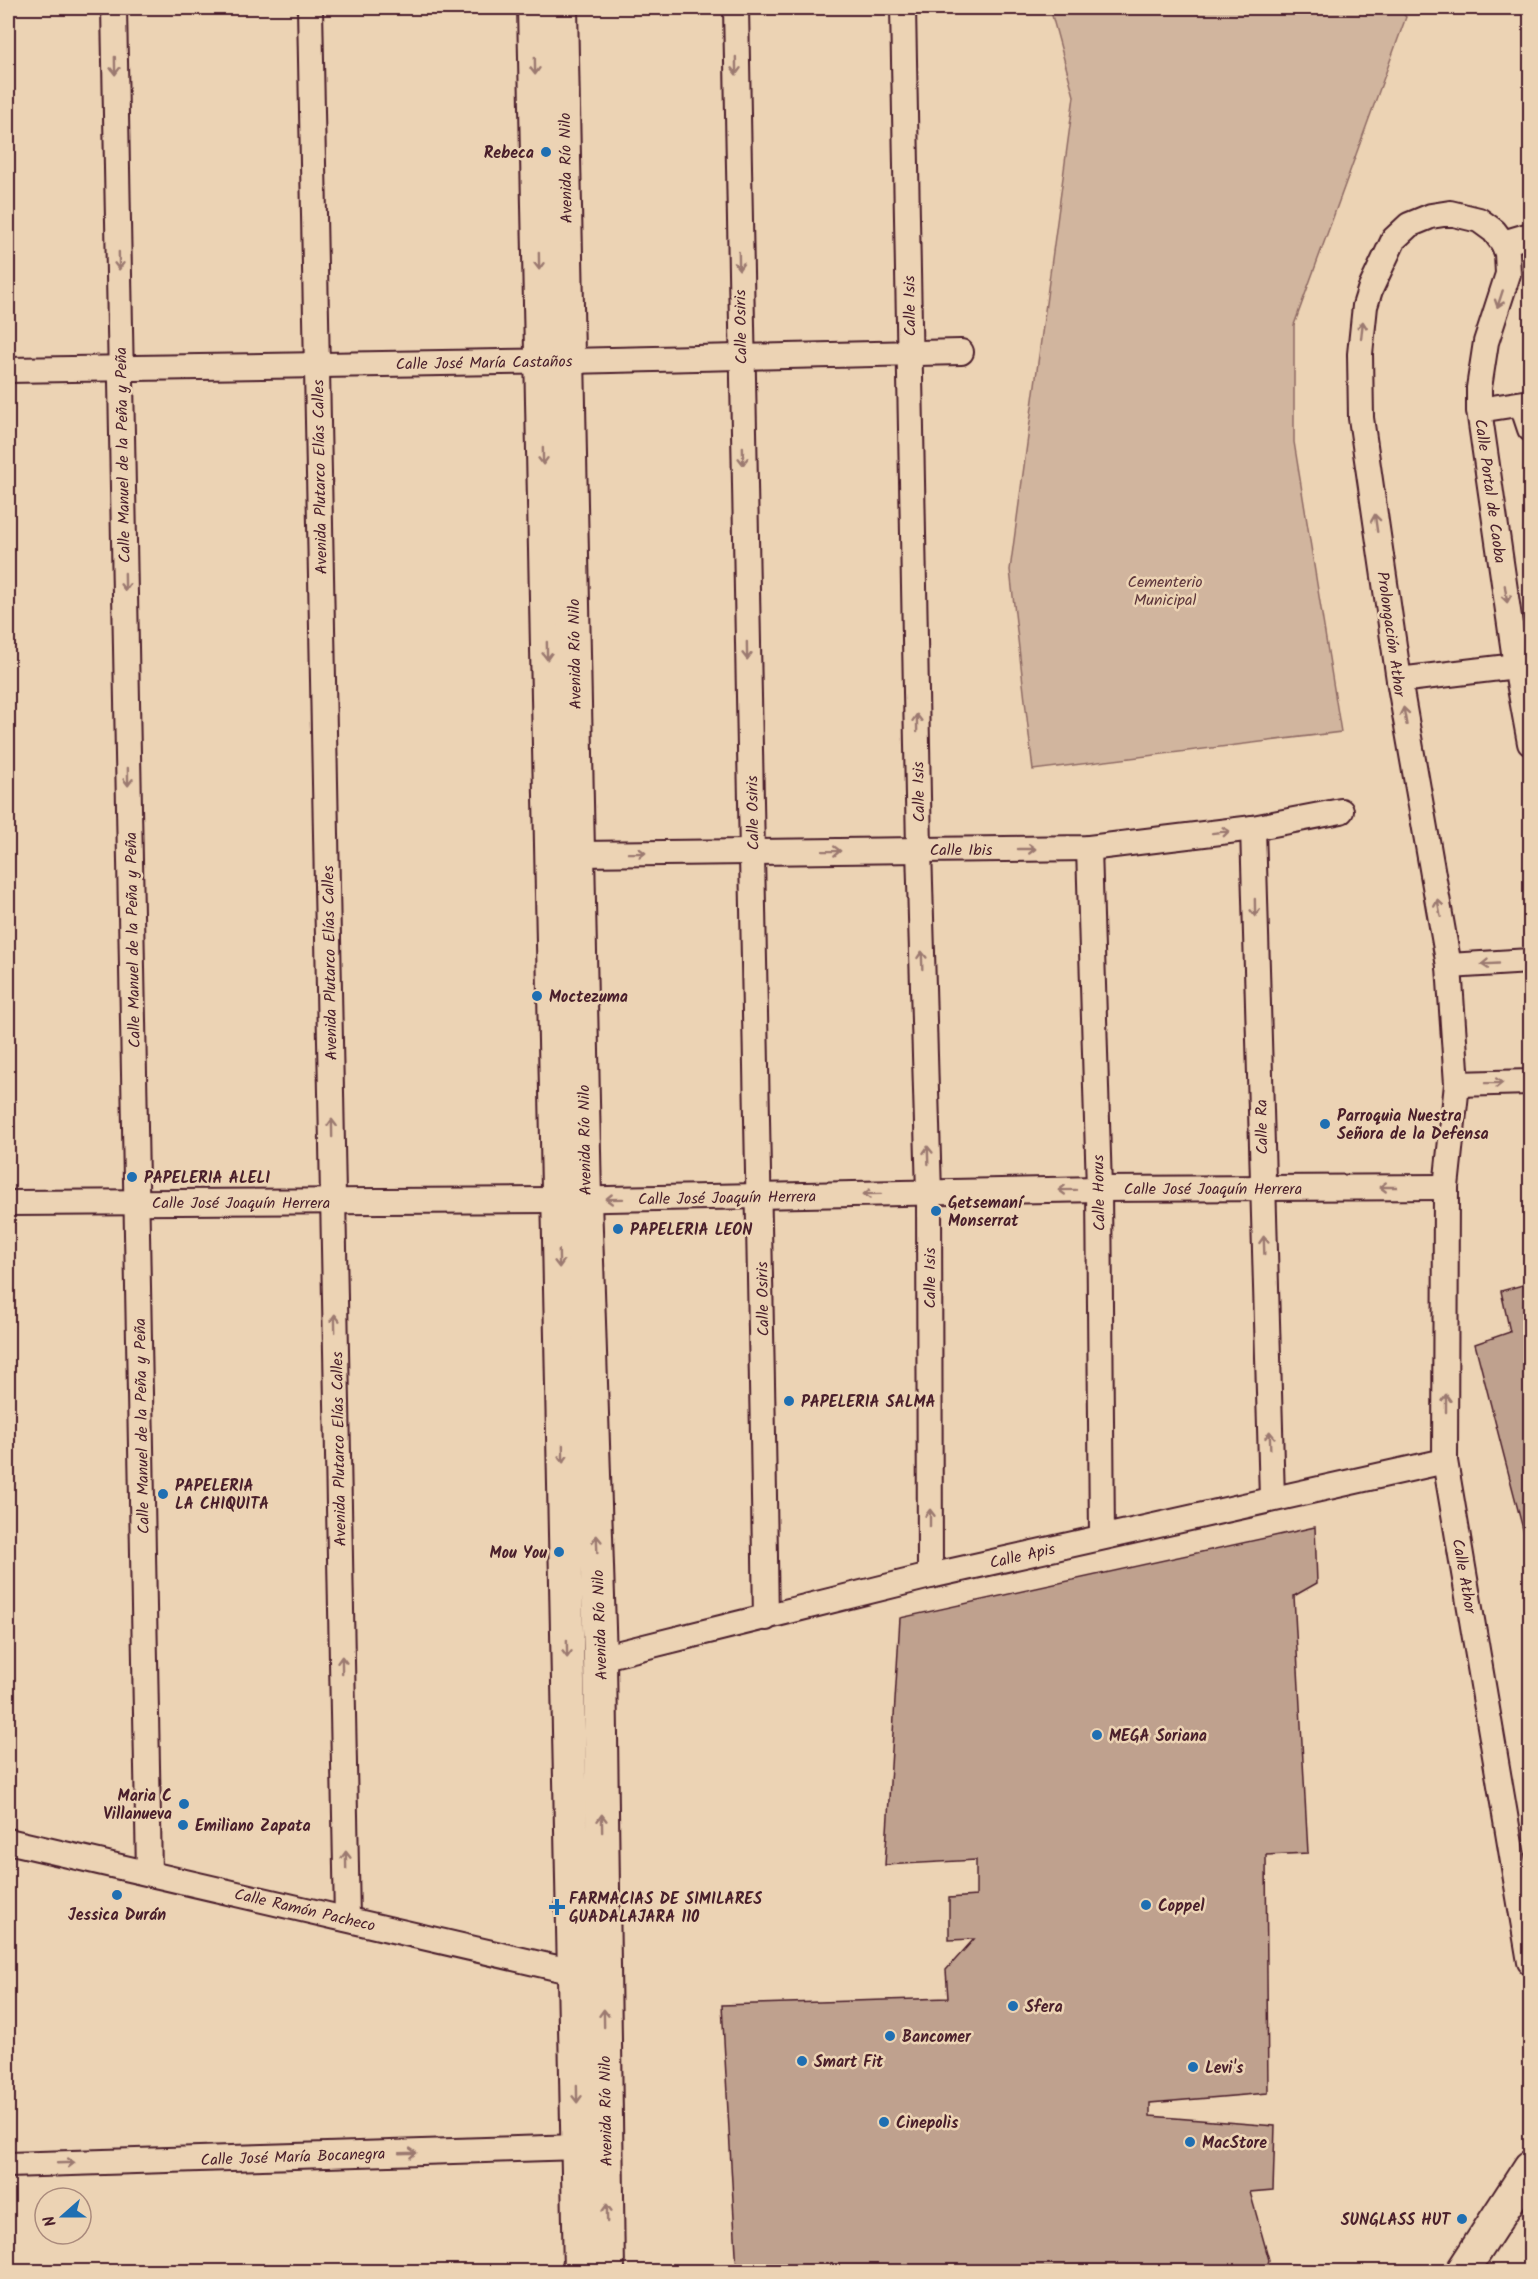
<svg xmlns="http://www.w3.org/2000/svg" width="1538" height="2279" font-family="Kalam,sans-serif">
	<rect width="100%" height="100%" fill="#ecd3b4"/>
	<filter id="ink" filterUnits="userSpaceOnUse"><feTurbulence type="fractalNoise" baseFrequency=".0167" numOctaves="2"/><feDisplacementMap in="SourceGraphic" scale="12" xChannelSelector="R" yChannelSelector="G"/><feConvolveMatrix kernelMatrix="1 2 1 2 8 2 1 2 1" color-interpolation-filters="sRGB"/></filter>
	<g filter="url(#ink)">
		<path fill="#d1b59e" stroke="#8e6a64" stroke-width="1.5" d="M1050,8H1398L1406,17L1294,325V442L1341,732L1033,770L1010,570L1074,96Z"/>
		<g fill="#bfa18e" stroke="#4a1f2b" stroke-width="1.5">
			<path d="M1530,1283V1537H1525L1475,1344L1510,1332L1501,1291Z"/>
			<path d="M1315,1527L1317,1583L1294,1596L1308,1853L1266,1855L1268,2093L1150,2103V2116L1275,2126L1273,2190L1250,2192L1269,2260L1266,2271H737L722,2005L948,1998L946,1970L974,1939L949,1940V1898L976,1896V1860L885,1865L900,1618Z"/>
		</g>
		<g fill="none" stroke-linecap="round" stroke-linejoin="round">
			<g stroke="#4a1f2b" stroke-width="28">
				<g id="minor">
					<path d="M114,8L149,1873"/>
					<path d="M310,8L347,1919"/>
					<path d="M736,8C742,544 758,1081 766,1618"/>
					<path d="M903,8L919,849L929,1193L930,1576"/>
					<path d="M1503,243L1530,235"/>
					<path d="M8,370L569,361L961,352"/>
					<path d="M1522,405L1530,429"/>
					<path d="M1479,410L1530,402"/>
					<path d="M1399,680L1516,666"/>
					<path d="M1530,743L1516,666L1479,410V388L1486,342L1508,274L1507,253L1503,243L1494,231L1479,220L1450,213L1431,216L1409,225L1394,239L1370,290L1365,306L1360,354L1361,418L1399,680L1449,966L1457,1084L1446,1187L1445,1461L1530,1962"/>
					<path d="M1253,828L1272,1498"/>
					<path d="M1089,848L1099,1189L1102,1537"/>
					<path d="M578,854L1089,848L1253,828L1341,811"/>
					<path d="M1449,966L1530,961"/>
					<path d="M1457,1084L1530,1082"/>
					<path d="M8,1203L558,1200L1099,1189L1446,1187"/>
					<path d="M600,1658L930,1576L1445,1461"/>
					<path d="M8,1841L574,1972L589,1973"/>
					<path d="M8,2165L578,2147"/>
				</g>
			</g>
			<g stroke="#4a1f2b" stroke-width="36">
				<g id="major">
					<path d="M534,8L580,2272"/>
					<path d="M561,8L585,1200L600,1658L608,2272"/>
					<path d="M1462,2272L1530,2167"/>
				</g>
			</g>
			<use href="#minor" stroke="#ecd3b4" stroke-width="24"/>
			<use href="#major" stroke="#ecd3b4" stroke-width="32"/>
		</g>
		<defs><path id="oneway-shaft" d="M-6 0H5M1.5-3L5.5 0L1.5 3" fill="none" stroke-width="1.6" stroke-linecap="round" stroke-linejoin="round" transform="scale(1.5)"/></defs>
		<g stroke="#9b7970">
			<use href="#oneway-shaft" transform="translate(115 66) rotate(89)"/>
			<use href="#oneway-shaft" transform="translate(535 66) rotate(89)"/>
			<use href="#oneway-shaft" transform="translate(736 66) rotate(89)"/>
			<use href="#oneway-shaft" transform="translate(119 261) rotate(89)"/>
			<use href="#oneway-shaft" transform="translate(539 261) rotate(89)"/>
			<use href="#oneway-shaft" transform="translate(739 261) rotate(89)"/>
			<use href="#oneway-shaft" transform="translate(1500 299) rotate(108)"/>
			<use href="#oneway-shaft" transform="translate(1362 330) rotate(-84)"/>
			<use href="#oneway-shaft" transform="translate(543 456) rotate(89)"/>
			<use href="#oneway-shaft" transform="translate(743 456) rotate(89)"/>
			<use href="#oneway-shaft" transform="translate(1376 523) rotate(-98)"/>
			<use href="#oneway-shaft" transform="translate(125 582) rotate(89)"/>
			<use href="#oneway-shaft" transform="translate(1506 594) rotate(82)"/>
			<use href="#oneway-shaft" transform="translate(547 651) rotate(89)"/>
			<use href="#oneway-shaft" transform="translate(747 651) rotate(89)"/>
			<use href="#oneway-shaft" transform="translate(1405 716) rotate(-100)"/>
			<use href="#oneway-shaft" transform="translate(917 723) rotate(-91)"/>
			<use href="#oneway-shaft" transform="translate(128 777) rotate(89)"/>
			<use href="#oneway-shaft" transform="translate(1221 832) rotate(-7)"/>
			<use href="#oneway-shaft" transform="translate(1027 849)"/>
			<use href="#oneway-shaft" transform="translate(832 851) rotate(-1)"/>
			<use href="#oneway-shaft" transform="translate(637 853) rotate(-1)"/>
			<use href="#oneway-shaft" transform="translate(1255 908) rotate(89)"/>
			<use href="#oneway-shaft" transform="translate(1439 908) rotate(-100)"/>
			<use href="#oneway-shaft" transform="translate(922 960) rotate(-92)"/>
			<use href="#oneway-shaft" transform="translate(1490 964) rotate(177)"/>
			<use href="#oneway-shaft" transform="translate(1494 1083) rotate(-1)"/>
			<use href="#oneway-shaft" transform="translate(332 1128) rotate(-91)"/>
			<use href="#oneway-shaft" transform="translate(928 1155) rotate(-92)"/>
			<use href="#oneway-shaft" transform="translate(1388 1187) rotate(180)"/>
			<use href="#oneway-shaft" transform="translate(1067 1190) rotate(179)"/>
			<use href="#oneway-shaft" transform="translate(872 1194) rotate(179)"/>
			<use href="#oneway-shaft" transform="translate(614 1199) rotate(179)"/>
			<use href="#oneway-shaft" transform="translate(1264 1245) rotate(-92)"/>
			<use href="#oneway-shaft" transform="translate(559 1259) rotate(89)"/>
			<use href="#oneway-shaft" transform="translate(335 1323) rotate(-91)"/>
			<use href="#oneway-shaft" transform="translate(1446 1403) rotate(-90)"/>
			<use href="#oneway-shaft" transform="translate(1270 1440) rotate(-92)"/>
			<use href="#oneway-shaft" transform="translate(563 1454) rotate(89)"/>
			<use href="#oneway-shaft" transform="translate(930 1518) rotate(-90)"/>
			<use href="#oneway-shaft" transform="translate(597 1544) rotate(-92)"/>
			<use href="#oneway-shaft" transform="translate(567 1649) rotate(89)"/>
			<use href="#oneway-shaft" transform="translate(342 1665) rotate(-91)"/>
			<use href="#oneway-shaft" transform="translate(602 1823) rotate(-91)"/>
			<use href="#oneway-shaft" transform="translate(346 1860) rotate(-91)"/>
			<use href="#oneway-shaft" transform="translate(604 2018) rotate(-91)"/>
			<use href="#oneway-shaft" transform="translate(577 2094) rotate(89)"/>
			<use href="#oneway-shaft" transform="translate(408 2153) rotate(-2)"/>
			<use href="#oneway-shaft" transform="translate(66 2163) rotate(-2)"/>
			<use href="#oneway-shaft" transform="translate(607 2213) rotate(-91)"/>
		</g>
	</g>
	<g fill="#1f6fb2" stroke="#ecd3b4" stroke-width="2">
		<circle cx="546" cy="152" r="6"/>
		<circle cx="537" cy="996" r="6"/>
		<circle cx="1325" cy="1124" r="6"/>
		<circle cx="132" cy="1177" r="6"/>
		<circle cx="936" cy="1211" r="6"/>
		<circle cx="618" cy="1229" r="6"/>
		<circle cx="789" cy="1401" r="6"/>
		<circle cx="163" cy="1494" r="6"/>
		<circle cx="559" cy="1552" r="6"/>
		<circle cx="1097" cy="1735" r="6"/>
		<circle cx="184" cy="1804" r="6"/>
		<circle cx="183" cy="1825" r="6"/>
		<circle cx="117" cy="1895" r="6"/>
		<circle cx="1146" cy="1905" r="6"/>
		<path d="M554 1898h6v6h6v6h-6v6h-6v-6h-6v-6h6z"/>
		<circle cx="1013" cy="2006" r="6"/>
		<circle cx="890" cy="2036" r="6"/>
		<circle cx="802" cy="2061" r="6"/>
		<circle cx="1193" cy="2067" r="6"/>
		<circle cx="884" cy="2122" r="6"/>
		<circle cx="1190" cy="2142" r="6"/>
		<circle cx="1462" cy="2219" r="6"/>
	</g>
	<g text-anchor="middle" stroke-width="5" stroke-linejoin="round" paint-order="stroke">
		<g font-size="16" font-weight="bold" fill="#4a1f2b" stroke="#ecd3b4" text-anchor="start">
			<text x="534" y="158" text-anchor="end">Rebeca</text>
			<text x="549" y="1002">Moctezuma</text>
			<text x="1337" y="1121">Parroquia Nuestra<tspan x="1337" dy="18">Señora de la Defensa</tspan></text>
			<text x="144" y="1183">PAPELERIA ALELI</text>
			<text x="948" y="1208">Getsemaní<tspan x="948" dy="18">Monserrat</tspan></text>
			<text x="630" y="1235">PAPELERIA LEON</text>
			<text x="801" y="1407">PAPELERIA SALMA</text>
			<text x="175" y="1491">PAPELERIA<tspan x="175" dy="18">LA CHIQUITA</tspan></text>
			<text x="547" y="1558" text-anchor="end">Mou You</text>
			<text x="1109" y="1741">MEGA Soriana</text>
			<text x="172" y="1801" text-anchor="end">Maria C<tspan x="172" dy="18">Villanueva</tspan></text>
			<text x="195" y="1831">Emiliano Zapata</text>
			<text x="569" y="1904">FARMACIAS DE SIMILARES<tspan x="569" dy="18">GUADALAJARA 110</tspan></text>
			<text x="1158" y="1911">Coppel</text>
			<text x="117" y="1920" text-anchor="middle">Jessica Durán</text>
			<text x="1025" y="2012">Sfera</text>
			<text x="902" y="2042">Bancomer</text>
			<text x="814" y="2067">Smart Fit</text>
			<text x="1205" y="2073">Levi's</text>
			<text x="896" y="2128">Cinepolis</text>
			<text x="1202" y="2148">MacStore</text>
			<text x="1450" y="2225" text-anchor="end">SUNGLASS HUT</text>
		</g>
		<g font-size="16" fill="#4a1f2b" stroke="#ecd3b4">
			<text transform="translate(565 168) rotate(-91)" y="6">Avenida Río Nilo</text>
			<text transform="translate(909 306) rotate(-91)" y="6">Calle Isis</text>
			<text transform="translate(740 327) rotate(-91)" y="6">Calle Osiris</text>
			<text transform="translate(484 362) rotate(-1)" y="6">Calle José María Castaños</text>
			<text transform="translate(122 455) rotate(-91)" y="6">Calle Manuel de la Peña y Peña</text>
			<text transform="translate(319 477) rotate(-91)" y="6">Avenida Plutarco Elías Calles</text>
			<text transform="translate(1491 491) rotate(82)" y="6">Calle Portal de Caoba</text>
			<text transform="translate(1392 634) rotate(82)" y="6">Prolongación Athor</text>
			<text transform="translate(574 654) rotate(-91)" y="6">Avenida Río Nilo</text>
			<text transform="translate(918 792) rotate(-91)" y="6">Calle Isis</text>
			<text transform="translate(752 813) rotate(-91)" y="6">Calle Osiris</text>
			<text x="961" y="855">Calle Ibis</text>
			<text transform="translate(132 940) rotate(-91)" y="6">Calle Manuel de la Peña y Peña</text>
			<text transform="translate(329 963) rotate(-91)" y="6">Avenida Plutarco Elías Calles</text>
			<text transform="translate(1261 1127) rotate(-91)" y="6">Calle Ra</text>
			<text transform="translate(584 1140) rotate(-91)" y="6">Avenida Río Nilo</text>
			<text x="1213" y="1194">Calle José Joaquín Herrera</text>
			<text transform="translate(1098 1193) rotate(-91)" y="6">Calle Horus</text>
			<text transform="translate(727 1197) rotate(-1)" y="6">Calle José Joaquín Herrera</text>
			<text x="241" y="1208">Calle José Joaquín Herrera</text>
			<text transform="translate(929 1278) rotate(-90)" y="6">Calle Isis</text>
			<text transform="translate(762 1299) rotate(-91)" y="6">Calle Osiris</text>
			<text transform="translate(141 1426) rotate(-91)" y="6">Calle Manuel de la Peña y Peña</text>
			<text transform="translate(338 1449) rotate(-91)" y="6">Avenida Plutarco Elías Calles</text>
			<text transform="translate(1022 1555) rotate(-13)" y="6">Calle Apis</text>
			<text transform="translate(1465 1576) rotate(80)" y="6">Calle Athor</text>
			<text transform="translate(599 1625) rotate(-92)" y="6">Avenida Río Nilo</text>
			<text transform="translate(305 1909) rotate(13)" y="6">Calle Ramón Pacheco</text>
			<text transform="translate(605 2111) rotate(-91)" y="6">Avenida Río Nilo</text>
			<text transform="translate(293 2156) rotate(-2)" y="6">Calle José María Bocanegra</text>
		</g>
		<g font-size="16" fill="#5e363c" stroke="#ecd3b4">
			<text x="1165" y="587">Cementerio<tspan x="1165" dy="18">Municipal</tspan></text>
		</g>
	</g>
	<rect width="1538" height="2279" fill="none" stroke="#ecd3b4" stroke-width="30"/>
	<rect x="15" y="15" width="1508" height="2249" fill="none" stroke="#4a1f2b" stroke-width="2" filter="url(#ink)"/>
	<g transform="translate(63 2216) rotate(249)"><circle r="28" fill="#ecd3b4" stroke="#ab8b7d" stroke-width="1.5"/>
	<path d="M0-4.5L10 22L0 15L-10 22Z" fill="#1f6fb2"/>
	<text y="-9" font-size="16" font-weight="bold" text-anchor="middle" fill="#4a1f2b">N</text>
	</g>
</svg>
